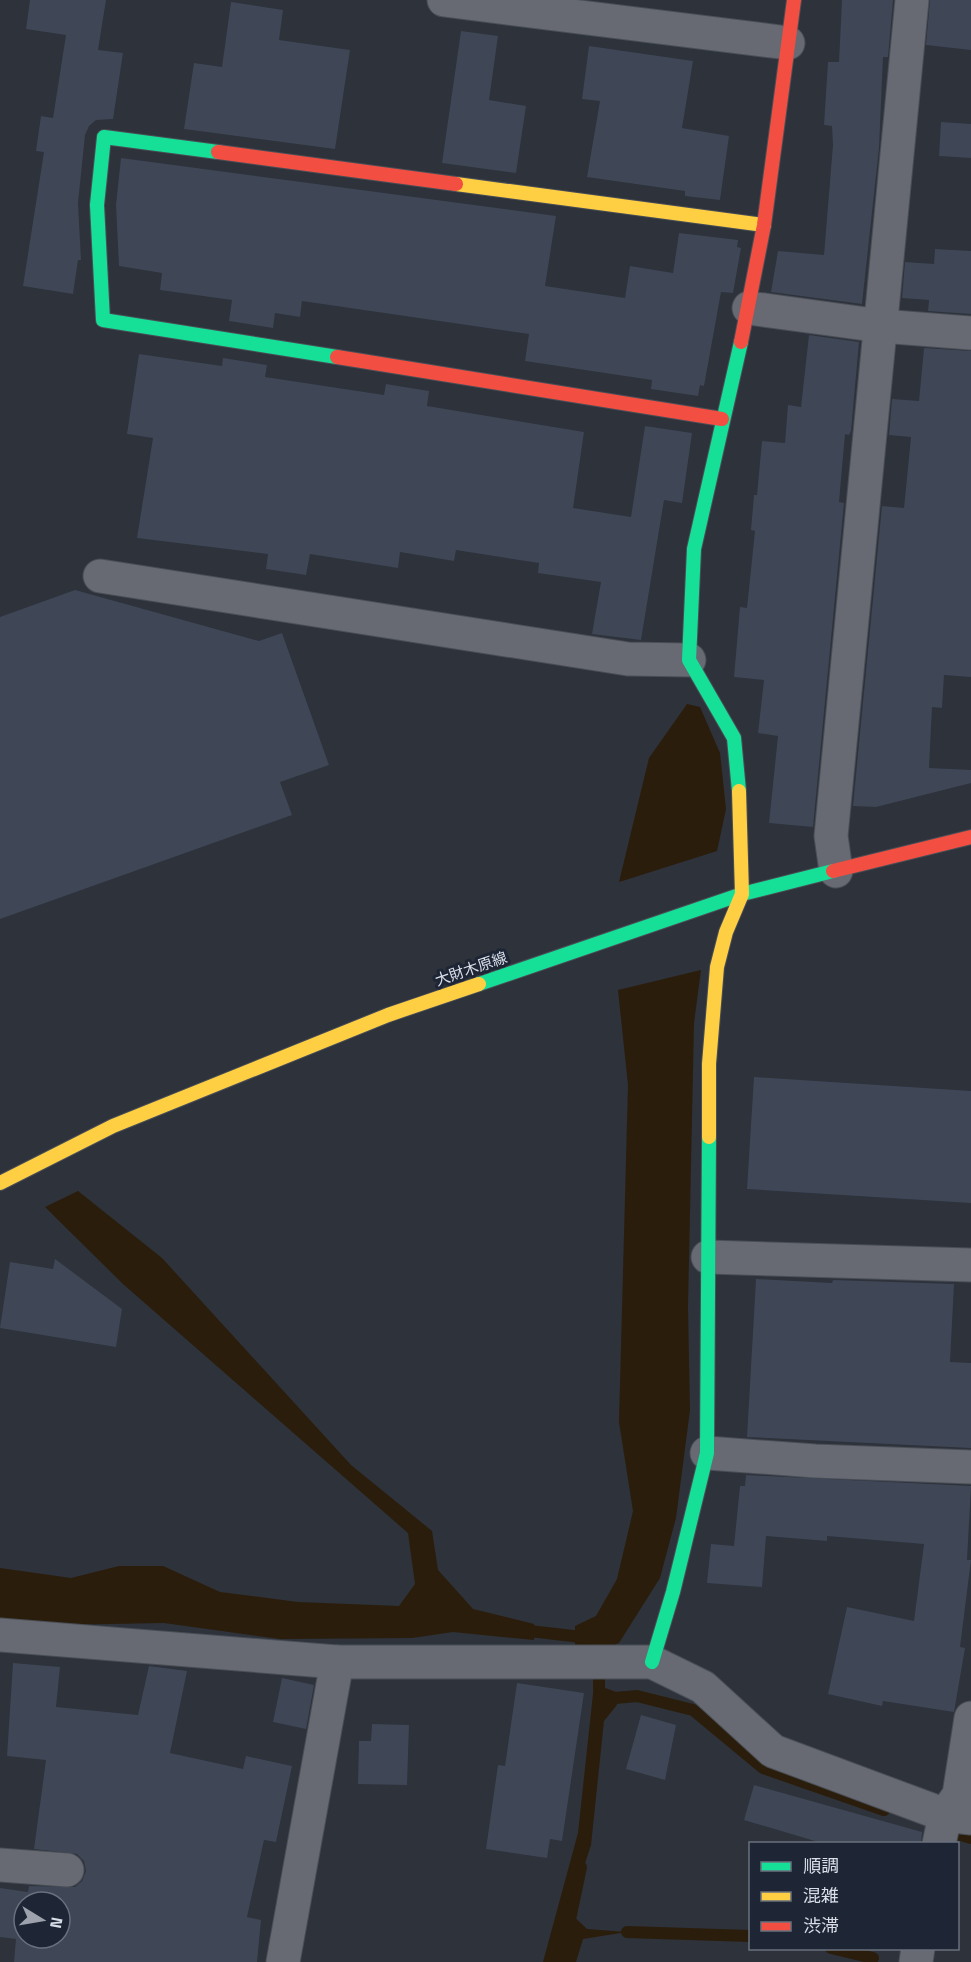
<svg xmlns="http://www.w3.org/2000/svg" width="971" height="1962" font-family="'Titillium Web','Noto Sans JP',sans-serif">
	<rect width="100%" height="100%" fill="#2d323b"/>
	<g fill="#2b1d0b">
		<path d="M687,704L700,707L720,753L726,809L717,851L619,882L649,758Z"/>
		<path d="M701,970L694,1023L688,1307L690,1410L676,1518L660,1578L619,1643L598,1652L575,1645V1626L596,1616L617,1579L633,1511L619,1422L628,1085L618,990Z"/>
		<path d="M78,1191L162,1258L351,1465L432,1531L438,1570L473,1609L534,1624V1640L453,1632L412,1638L280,1639L164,1623L0,1626V1568L71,1578L119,1566H163L220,1592L298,1602L399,1606L415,1584L408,1533L123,1284L45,1207Z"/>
		<path d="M613,1691L617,1705L604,1721L591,1845L569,1912L587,1929L627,1932L583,1939L576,1962H543L578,1833L593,1694Z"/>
	</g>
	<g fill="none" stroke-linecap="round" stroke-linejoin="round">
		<g stroke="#2b1d0b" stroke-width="12">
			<path d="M521,1630L590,1638"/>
			<path d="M599,1664V1709"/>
			<path d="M601,1693L615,1698L637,1696L693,1710L763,1768L884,1810"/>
			<path d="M944,1830L971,1838"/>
			<path d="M568,1929L581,1867"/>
			<path d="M627,1932L750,1936"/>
			<path d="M831,1948L873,1958"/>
		</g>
	</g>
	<g fill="#3f4656" fill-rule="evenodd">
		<path d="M30,0H106L98,50L123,53L113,119L96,120L89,126L85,135L78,203L81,260H78L73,294L23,286L44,152L36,151L41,116L53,118L66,35L26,29Z"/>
		<path d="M842,0H893L888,57H883L879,148L862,304L771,292L778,251L824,255L833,145L832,126L824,125L828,62H839Z"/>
		<path d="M930,0H971V50L926,45Z"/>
		<path d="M231,2L283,10L279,40L350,50L335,149L184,129L194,63L222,67Z"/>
		<path d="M461,31L498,36L489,100L526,106L516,173L442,163Z"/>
		<path d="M589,46L693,61L682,128L729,136L720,200L685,196V191L587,177L600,101L582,99Z"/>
		<path d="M941,122L971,124V158L939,156Z"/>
		<path d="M121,158L556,216L545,286L625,298L630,266L673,273L679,233L738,240L737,247L741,248L733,293L721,292L704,386L700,385L698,396L651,389L652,380L525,361L529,334L302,301L300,317L275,313L273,328L229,321L232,300L160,290L162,273L119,266L116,205Z"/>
		<path d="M935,249L971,251V314L928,311L929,300L902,298L905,262L934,264Z"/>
		<path d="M809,335L859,342L851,431L849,435L845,434L839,502L844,503L813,827L769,823L778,736L758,733L764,680L734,677L740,607L747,608L755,531L751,530L754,495H757L762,441L785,443L788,405L801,407Z"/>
		<path d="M924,348L971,351V677L944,675L942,708L932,707L929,768L971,770V783L876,807L853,806L882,506L904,508L911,437L889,435L892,399L919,401Z"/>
		<path d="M139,354L222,366L223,358L267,365L265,377L384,395L386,384L429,391L427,406L584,432L573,508L631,517L645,426L692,433L682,503L664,500L641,640L592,634L601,582L538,573L539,563L456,550L454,561L400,552L398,568L310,554L306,575L266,569L268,554L137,538L153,438L127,434Z"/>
		<path d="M75,590L259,641L282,633L329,765L280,782L292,815L0,919V617Z"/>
		<path d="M754,1077L971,1091V1203L747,1189Z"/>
		<path d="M55,1259L122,1309L116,1347L0,1328L10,1262L53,1269Z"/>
		<path d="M756,1279L832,1283L833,1280L954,1284L950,1362L971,1363V1448L747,1437Z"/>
		<path d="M746,1475L971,1486L967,1560H971L960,1647L965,1648L954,1712L883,1701L882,1706L828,1694L847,1607L914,1621L924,1544L827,1536V1541L766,1536L762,1587L707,1583L711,1544L734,1546L740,1486H745Z"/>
		<path d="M13,1663L60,1667L56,1707L138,1715L149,1666L187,1671L170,1753L243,1769L246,1756L292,1766L276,1842L264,1840L247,1917L261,1920L257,1962H14L16,1939L0,1937V1888L28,1892L29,1886L75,1887L82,1881L86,1871L84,1861L77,1854L34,1849L46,1760L7,1756ZM24,1902H60V1938H24Z"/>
		<path d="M282,1678L314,1685L306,1729L273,1722Z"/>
		<path d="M517,1683L584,1693L562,1841L550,1839L547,1858L486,1849L498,1765L505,1766Z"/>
		<path d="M641,1715L676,1725L665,1780L626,1769Z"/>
		<path d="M372,1724L409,1725L407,1785L358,1784L359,1741H371Z"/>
		<path d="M754,1785L922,1832L921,1844H825L744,1820Z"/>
	</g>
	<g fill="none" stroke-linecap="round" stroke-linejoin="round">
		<g stroke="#494e56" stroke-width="35">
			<g id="street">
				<path d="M444,0L788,43"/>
				<path d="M749,308L881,326L971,333"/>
				<path d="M100,576L628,659L689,660"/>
				<path d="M836,871L831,836L912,0"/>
				<path d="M708,1257L971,1265"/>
				<path d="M707,1453L815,1461L971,1467"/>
				<path d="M0,1635L337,1662H652L703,1687L773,1751L945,1815L971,1818"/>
				<path d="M939,1844L945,1815L959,1795L971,1718"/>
				<path d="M0,1865L67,1870"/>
				<path d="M283,1962L337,1662"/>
				<path d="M916,1962L918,1948"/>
			</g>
		</g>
		<g stroke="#494e56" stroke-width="16">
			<g id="fast">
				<path d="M218,152L104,137L97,205L103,320L337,357"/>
				<path d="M739,791L734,738L689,660L694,549L741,342"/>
				<path d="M479,984L742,894L833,871"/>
				<path d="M652,1662L673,1592L707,1453L709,1137"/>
			</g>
		</g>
		<g stroke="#494e56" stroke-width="16">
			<g id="slow">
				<path d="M456,184L764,225"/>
				<path d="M709,1137V1064L717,967L726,932L742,894L739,791"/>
				<path d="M0,1183L113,1126L388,1015L479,984"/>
			</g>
		</g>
		<g stroke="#494e56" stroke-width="16">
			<g id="jam">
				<path d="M218,152L456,184"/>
				<path d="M741,342L764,225L794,0"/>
				<path d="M337,357L722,419"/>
				<path d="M833,871L971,837"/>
			</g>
		</g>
		<use href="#street" stroke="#676a72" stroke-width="33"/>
		<use href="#fast" stroke="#16e098" stroke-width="14"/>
		<use href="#slow" stroke="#ffcf43" stroke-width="14"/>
		<use href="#jam" stroke="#f24e42" stroke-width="14"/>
	</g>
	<g text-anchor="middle" stroke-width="6" stroke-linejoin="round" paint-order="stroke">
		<g font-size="15" fill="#d9dee9" stroke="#1e2636">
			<text transform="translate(471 969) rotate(-19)" y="5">大財木原線</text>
		</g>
	</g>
	<rect x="749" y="1842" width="210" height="108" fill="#1e2636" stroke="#69707e" stroke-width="1.5"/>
	<rect x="761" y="1862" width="30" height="9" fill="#16e098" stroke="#69707e" stroke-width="1.5"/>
	<text x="803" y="1872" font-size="18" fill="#d9dee9">順調</text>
	<rect x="761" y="1892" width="30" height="9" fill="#ffcf43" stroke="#69707e" stroke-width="1.5"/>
	<text x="803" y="1902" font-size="18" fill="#d9dee9">混雑</text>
	<rect x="761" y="1922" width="30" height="9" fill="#f24e42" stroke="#69707e" stroke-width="1.5"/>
	<text x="803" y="1932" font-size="18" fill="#d9dee9">渋滞</text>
	<g transform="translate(42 1920) rotate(101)"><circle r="28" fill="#1e2636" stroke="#69707e" stroke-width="1.5"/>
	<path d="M0-4.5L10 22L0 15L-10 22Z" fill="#9da2ac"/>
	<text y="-9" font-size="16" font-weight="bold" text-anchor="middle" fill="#d9dee9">N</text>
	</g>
</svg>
